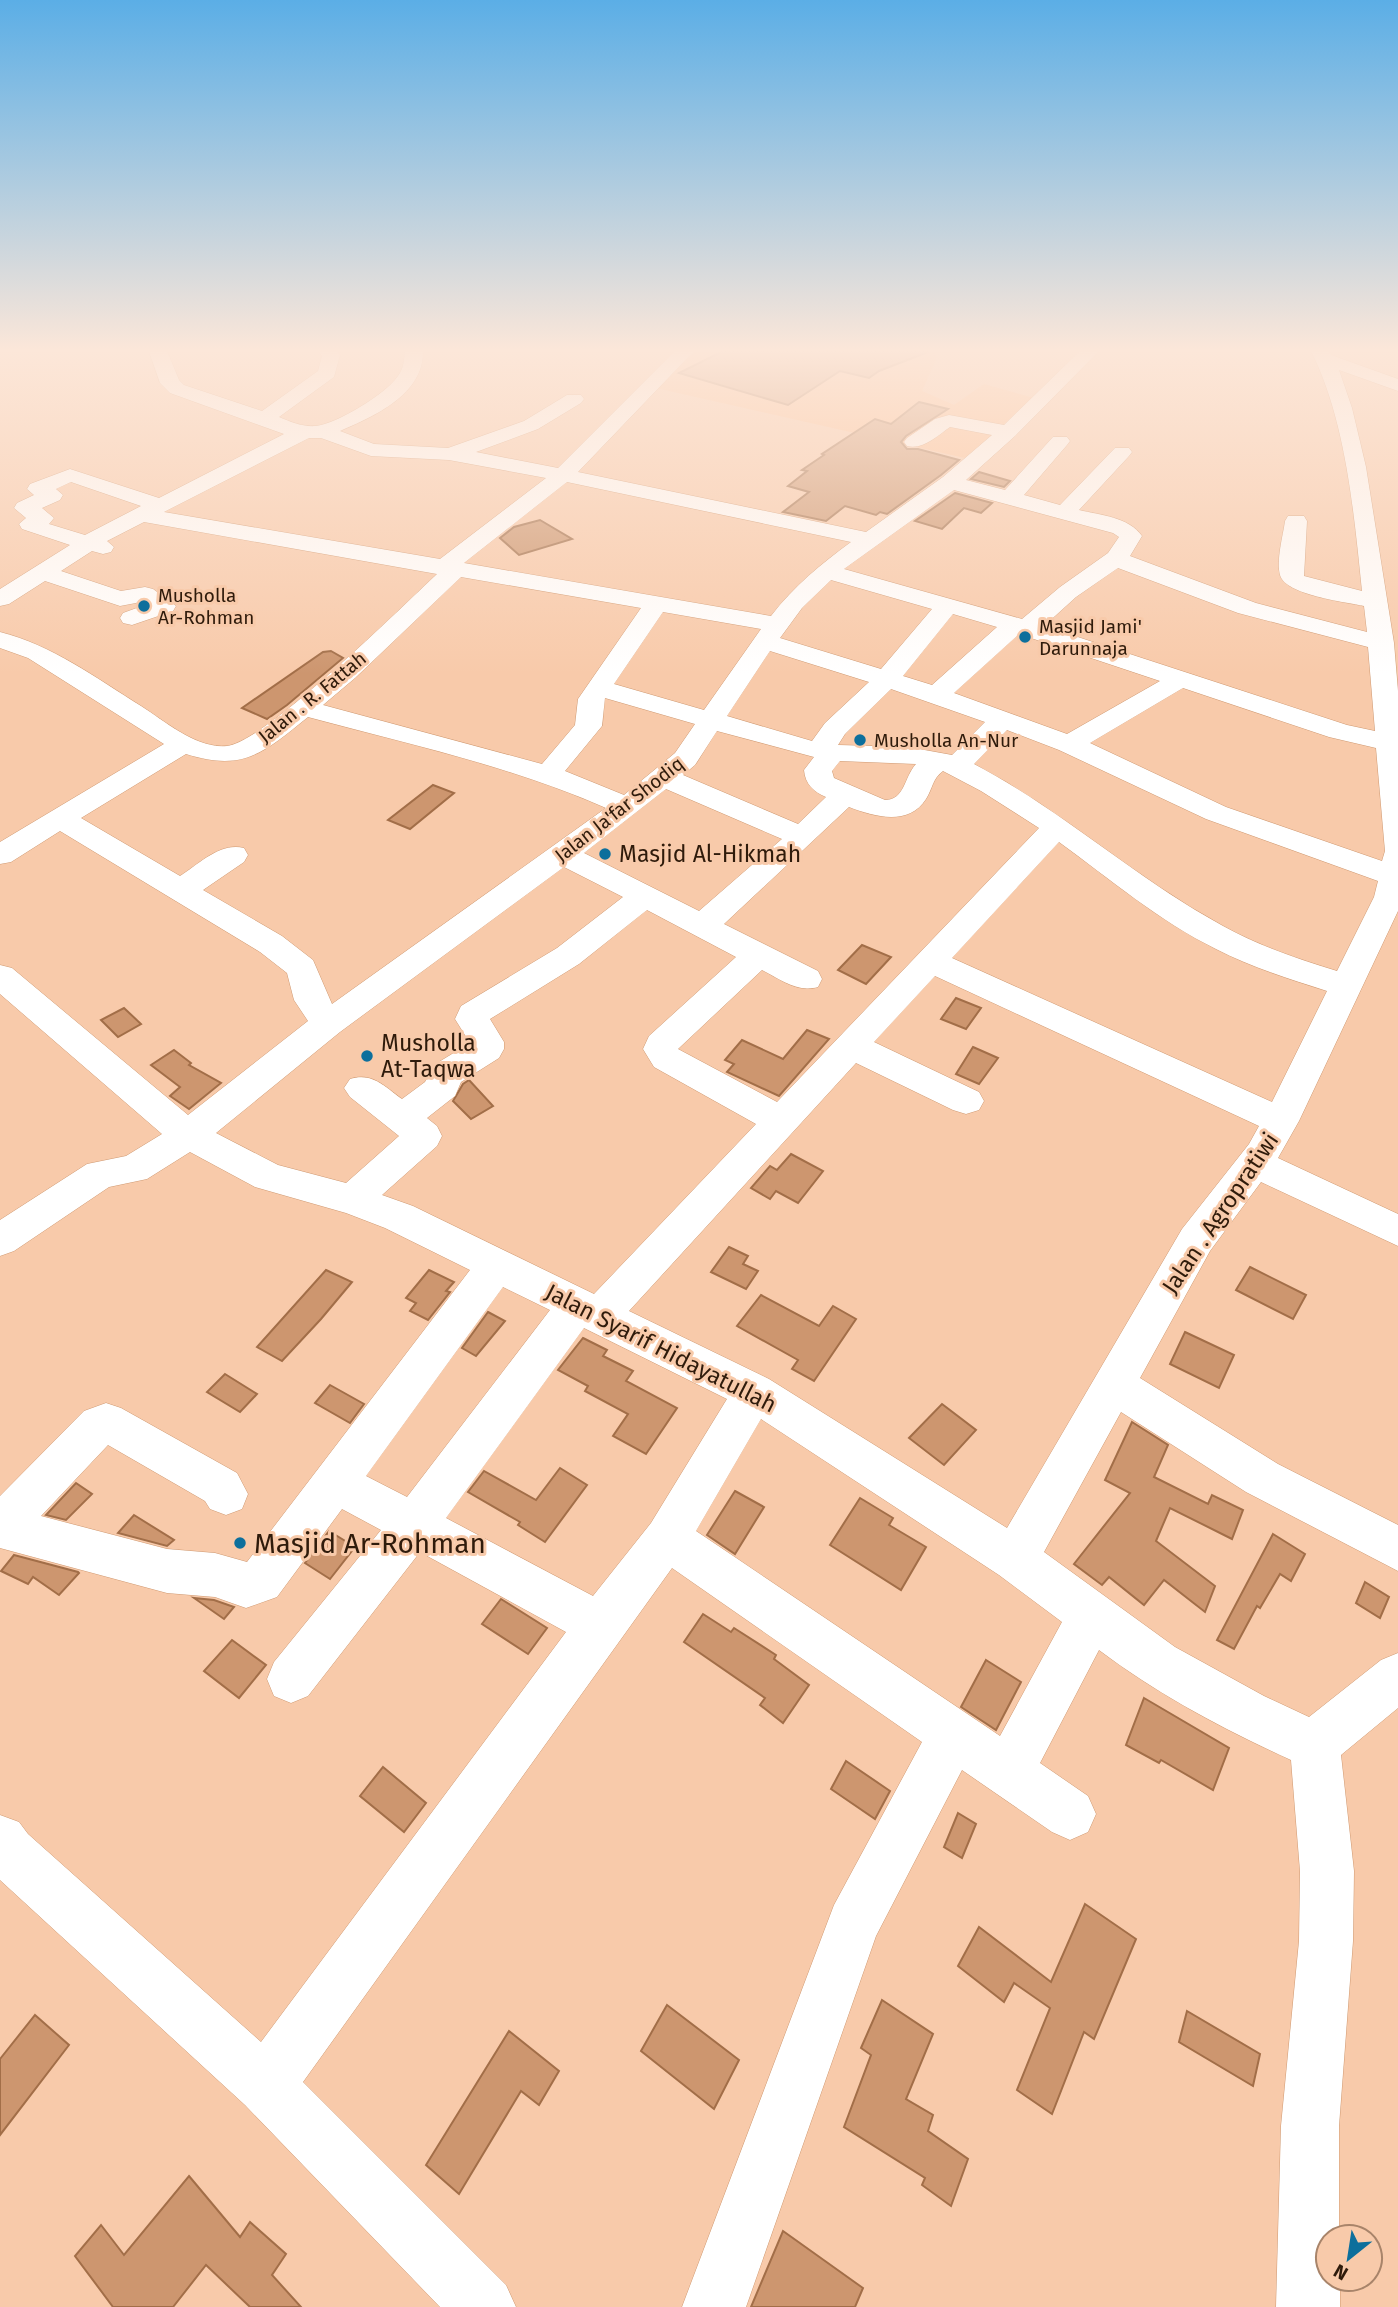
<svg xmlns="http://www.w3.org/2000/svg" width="1398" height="2307" font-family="'Fira Sans',sans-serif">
	<rect width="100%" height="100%" fill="#f8caaa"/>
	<path fill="#fdbe90" d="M697,351H935L936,360L922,391L954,405L984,384L1034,398L965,458L656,388Z"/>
	<g fill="#cd966f" stroke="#a26e48" stroke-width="2">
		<path d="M723,351H928V352L879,371L869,378L840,371L788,405L679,373Z"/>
		<path d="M919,402L948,409L906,436L901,442L907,449H918L959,460L941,475L887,514L880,512L876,515L845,506L826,521L783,512L809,492L788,486L807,471L802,470L824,455L822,454L875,419L891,424Z"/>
		<path d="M979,472L1010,481L1004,487L971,479Z"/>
		<path d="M955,493L992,503L981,513L964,508L942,529L915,521Z"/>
		<path d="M540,520L572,539L519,555L500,538L514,527Z"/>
		<path d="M331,651L343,658L287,705L267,719L242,708L323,652Z"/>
		<path d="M433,785L454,793L410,829L388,820Z"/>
		<path d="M862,945L891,957L866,984L838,970Z"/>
		<path d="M956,998L981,1008L966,1029L941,1019Z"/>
		<path d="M124,1008L141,1024L118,1037L101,1020Z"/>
		<path d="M807,1030L829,1039L779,1096L727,1072L734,1064L725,1060L742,1040L783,1059Z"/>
		<path d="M973,1047L998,1058L979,1084L956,1074Z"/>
		<path d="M174,1050L191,1063L189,1065L221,1083L189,1109L170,1096L180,1087L151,1065Z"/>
		<path d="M469,1080L493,1106L471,1119L453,1101L463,1084Z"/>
		<path d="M791,1154L823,1171L798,1203L776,1191L770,1199L751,1188L770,1166L777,1170Z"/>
		<path d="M729,1247L748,1256L743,1264L758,1271L746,1289L711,1272Z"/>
		<path d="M1250,1267L1306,1295L1293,1319L1236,1290Z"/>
		<path d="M326,1270L352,1282L321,1319L282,1361L257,1347Z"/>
		<path d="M429,1270L454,1282L446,1291L450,1292L428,1320L410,1311L416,1303L406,1298Z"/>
		<path d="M761,1295L819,1326L833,1306L856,1319L814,1381L792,1369L798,1360L737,1326Z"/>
		<path d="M488,1312L505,1321L476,1356L462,1348Z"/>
		<path d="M1185,1332L1234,1355L1219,1388L1170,1364Z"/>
		<path d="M583,1338L607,1350L603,1356L633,1371L626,1381L677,1408L646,1454L613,1436L628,1414L585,1391L588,1386L558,1370Z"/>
		<path d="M225,1374L257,1394L240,1412L207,1392Z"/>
		<path d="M330,1385L364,1404L350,1423L315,1403Z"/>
		<path d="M942,1404L976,1430L944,1465L909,1438Z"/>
		<path d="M1132,1422L1168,1445L1154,1477L1208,1504L1212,1495L1243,1510L1232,1539L1170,1508L1156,1541L1215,1586L1205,1612L1164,1580L1144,1605L1109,1577L1102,1585L1074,1564L1130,1493L1105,1480Z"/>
		<path d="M560,1468L587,1485L545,1542L518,1525L520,1522L468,1492L484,1471L536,1500Z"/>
		<path d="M76,1483L92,1494L66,1520L46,1515Z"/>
		<path d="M735,1491L764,1507L735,1554L707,1535Z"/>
		<path d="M860,1498L893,1518L889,1525L926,1547L901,1590L830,1545Z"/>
		<path d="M134,1515L174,1540L167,1546L118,1533Z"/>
		<path d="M329,1531L355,1547L330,1579L305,1563Z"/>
		<path d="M1273,1534L1305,1554L1291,1581L1280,1574L1260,1608L1257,1606L1234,1649L1217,1640Z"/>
		<path d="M14,1555L78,1572L79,1573L59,1595L33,1577L28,1584L1,1571Z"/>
		<path d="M1365,1582L1389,1597L1380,1618L1356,1603Z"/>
		<path d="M194,1598L214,1600L234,1607L224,1619Z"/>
		<path d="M501,1599L547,1628L528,1654L482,1624Z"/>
		<path d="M703,1614L731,1632L734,1628L776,1655L774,1659L809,1685L783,1723L760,1705L765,1698L684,1642Z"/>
		<path d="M232,1640L266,1665L239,1698L204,1671Z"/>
		<path d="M986,1660L1021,1682L996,1730L961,1707Z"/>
		<path d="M1144,1698L1229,1748L1213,1790L1161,1760L1159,1763L1126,1745Z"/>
		<path d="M846,1761L890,1791L875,1819L831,1789Z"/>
		<path d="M383,1767L426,1803L404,1832L360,1796Z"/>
		<path d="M958,1813L976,1824L962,1858L944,1847Z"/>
		<path d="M1085,1904L1136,1939L1094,2039L1084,2032L1052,2114L1017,2090L1050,2008L1014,1983L1004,2002L958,1966L979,1927L1051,1982Z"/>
		<path d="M882,2000L933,2034L906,2099L933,2115L928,2131L968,2159L951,2206L922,2185L925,2178L844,2127L871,2055L861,2048Z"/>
		<path d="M667,2005L739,2060L714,2109L641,2051Z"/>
		<path d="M1187,2011L1260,2054L1253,2086L1179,2042Z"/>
		<path d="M35,2015L69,2045L0,2135V2059Z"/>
		<path d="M509,2031L559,2071L539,2105L521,2091L459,2194L426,2165Z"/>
		<path d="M189,2176L240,2237L250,2222L286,2254L272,2275L301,2307H250L206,2265L173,2307H113L75,2256L101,2225L124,2255Z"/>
		<path d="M783,2231L863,2288L855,2307H751Z"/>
	</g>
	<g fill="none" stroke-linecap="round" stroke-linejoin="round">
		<g stroke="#cf9971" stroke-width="1">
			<path id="minor" d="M149,351H167L179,380L184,385L262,411L318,371L322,356L318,351H337L340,355L334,377L279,417C291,422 302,427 316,426C336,424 386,394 398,376C404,368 404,360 405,351H423C424,394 375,416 340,431L374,444L448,448L524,421L567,395H581L584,399L581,403L538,429L476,452L558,468L675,351H694L578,472L866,532L943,477L992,435L950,427C937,436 923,450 907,446L904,442L907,438L935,419L949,415L1004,425L1080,351H1099L1015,436L966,480L1005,490L1053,437H1067L1070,441L1067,445L1024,495L1060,505L1115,448H1129L1132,452L1129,456L1079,510C1100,515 1129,517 1142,536L1130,556L1256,603L1367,632L1364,606C1346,602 1285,595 1280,575C1276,560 1283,536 1285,521L1288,516H1304L1307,521L1304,576L1362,591C1354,514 1346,420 1311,351H1329L1331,355L1398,379V391L1339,370L1352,408L1366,467L1394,643L1398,691V911L1299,1121L1278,1158L1398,1214V1246L1261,1182L1210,1251L1140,1378L1278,1464L1398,1525V1571L1246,1492L1121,1412L1044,1552L1175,1647L1264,1696L1309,1717L1381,1660L1398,1653V1708L1341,1755L1354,1871L1353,1941L1339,2126V2237H1328V2279H1340V2307H1276L1281,2126L1299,1941L1300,1871L1291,1760C1223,1729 1159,1695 1099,1650L1040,1763L1088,1796L1096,1814L1088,1832L1070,1840L1052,1832L962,1770L876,1936L746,2307H682L834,1905L922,1742L672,1568L303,2082L506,2285L516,2307H440L245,2105L0,1880V1815L19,1822L28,1834L261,2042L566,1632L420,1552L308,1696L291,1703L274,1696L267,1679L274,1662L381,1530L342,1509L277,1597L246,1608L215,1597L167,1593L0,1548V1496L84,1411L106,1403L121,1408L237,1473L248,1494L242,1509L226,1515L210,1509L205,1501L108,1445L41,1516L167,1549L215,1553L247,1562L470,1270L385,1228L346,1213L255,1187L190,1152L147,1179L109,1187L14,1251L0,1256V1220L87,1164L126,1156L162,1134L0,994V965L12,968L188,1115L308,1021L294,1000L287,973L260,952L60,831L11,862L0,864V842L164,744L28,658L0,648V632C52,645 96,678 141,706C166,722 197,749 227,746C265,742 403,606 437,574L144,522L107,541L114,547L111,552L103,554L92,551L61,571L121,591L145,587L153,589L176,606L173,611L132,625L123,623L120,618L123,613L145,605L141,602L120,606L45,581L9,604L0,606V589L70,545L22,529L19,524L26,518L14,508L17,503L34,495L27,489L30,484L70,469L159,498L284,434L170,393L160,383ZM309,438H321L371,456L449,460L546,478L440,559L164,512ZM71,482L141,506L85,535L49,524L54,518L42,508L60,500L63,495L56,489ZM567,482L851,542C821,564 794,586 771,616L464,563ZM954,490L1113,533L1119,537L1108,553L1060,587L1022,619L844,569ZM1118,568L1238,613L1368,647L1375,731L1347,725L1044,626L1076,597ZM461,577L641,608L578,699L575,725L542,764L323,705L355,678ZM831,580L932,609L881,669L780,638L802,608ZM663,612L761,629L704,710L614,684ZM953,614L997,627L932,685L903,676ZM1019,634L1160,681L1067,734L954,693ZM770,651L869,682L825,723L812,741L727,716ZM1183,688L1329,737L1376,748L1385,851L1382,861L1226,807L1090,743ZM891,689L985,722L952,755L908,747L838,745L845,734ZM605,698L695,724L675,753L624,795L565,771L602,726ZM308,717C408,744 511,766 606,808L332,1004L313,960L282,936L203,890L244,862L248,855L244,848C220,842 199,864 180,876L81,818L186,754C244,772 263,753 308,717ZM1007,730L1059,750L1206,819L1378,881L1374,897L1337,971C1298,959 1259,946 1223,926C1136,879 1062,810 974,764ZM717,731L814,757L804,770C805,784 814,792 826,797L798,824L683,775L695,765ZM840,761L916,764C904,777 905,800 885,800L834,778L832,771ZM943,771L981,791L1039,828L777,1102L678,1049L762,970C780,979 797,993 818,987L822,979L818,971L724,924L849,807C875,817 909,826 926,799C933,788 932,779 943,771ZM666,789L782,839L699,911L584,853ZM1059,842C1110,879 1159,921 1216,949C1251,967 1289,979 1327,991L1272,1102L952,958ZM564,867L623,897L557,948L461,1006L455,1019L470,1043L434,1065L425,1082L402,1099C384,1086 372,1072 350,1079L344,1088L350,1097L399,1136L346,1183L278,1165L216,1133L340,1032ZM647,910L736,957L649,1036L643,1049L654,1067L756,1124L594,1294L413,1206L382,1195L437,1146L442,1136L437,1126L427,1118L455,1096L461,1082L499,1058L504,1049V1042L490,1019L579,964ZM935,976L1259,1126L1249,1144L1182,1229L1007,1528L769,1379L629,1311L856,1063L953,1110L966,1114L979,1110L984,1101L979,1092L874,1042ZM503,1287L550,1310L407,1497L366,1476ZM584,1328L727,1399L651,1523L593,1596L446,1518ZM761,1419L999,1575L1062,1622L1000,1736L696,1531Z"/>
		</g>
		<use href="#minor" fill="#fff" fill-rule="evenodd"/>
	</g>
	<linearGradient id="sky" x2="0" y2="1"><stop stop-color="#5baee6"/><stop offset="0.52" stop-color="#fce7d9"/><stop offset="1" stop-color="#fce7d9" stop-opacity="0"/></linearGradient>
	<rect width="1398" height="674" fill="url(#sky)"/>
	<g fill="#0d6f9c" stroke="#f8caaa" stroke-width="2.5">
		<circle cx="144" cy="606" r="7"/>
		<circle cx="1025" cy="637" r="7"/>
		<circle cx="860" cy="740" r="7"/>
		<circle cx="605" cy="854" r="7"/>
		<circle cx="367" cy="1056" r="7"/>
		<circle cx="240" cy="1543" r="7"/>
	</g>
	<g text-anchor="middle" stroke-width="6" stroke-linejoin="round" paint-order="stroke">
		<g font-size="19" fill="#2f1b0b" stroke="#f8caaa" text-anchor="start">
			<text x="158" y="602">Musholla<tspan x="158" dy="22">Ar-Rohman</tspan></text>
			<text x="1039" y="633">Masjid Jami'<tspan x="1039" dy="22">Darunnaja</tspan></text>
			<text x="874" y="747">Musholla An-Nur</text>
		</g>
		<g font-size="19" fill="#2f1b0b" stroke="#f8caaa">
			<text transform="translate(312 697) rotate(-39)" y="7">Jalan . R. Fattah</text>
			<text transform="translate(619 809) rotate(-38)" y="7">Jalan Ja'far Shodiq</text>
		</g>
		<g font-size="23" fill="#2f1b0b" stroke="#f8caaa" text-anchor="start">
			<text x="619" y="862">Masjid Al-Hikmah</text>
			<text x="381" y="1051">Musholla<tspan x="381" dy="26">At-Taqwa</tspan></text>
		</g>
		<g font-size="23" fill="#2f1b0b" stroke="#f8caaa">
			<text transform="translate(1220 1213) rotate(-56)" y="8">Jalan . Agropratiwi</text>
			<text transform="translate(661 1348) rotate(27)" y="8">Jalan Syarif Hidayatullah</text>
		</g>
		<g font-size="28" fill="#2f1b0b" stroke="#f8caaa" text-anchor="start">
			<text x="254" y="1553">Masjid Ar-Rohman</text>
		</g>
	</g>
	<g transform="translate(1349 2258) rotate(210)"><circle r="33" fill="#f8caaa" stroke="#a8846a" stroke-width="2"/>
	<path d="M0-5L12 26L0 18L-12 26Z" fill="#0d6f9c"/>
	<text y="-10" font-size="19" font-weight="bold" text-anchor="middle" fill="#2f1b0b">N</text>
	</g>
</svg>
